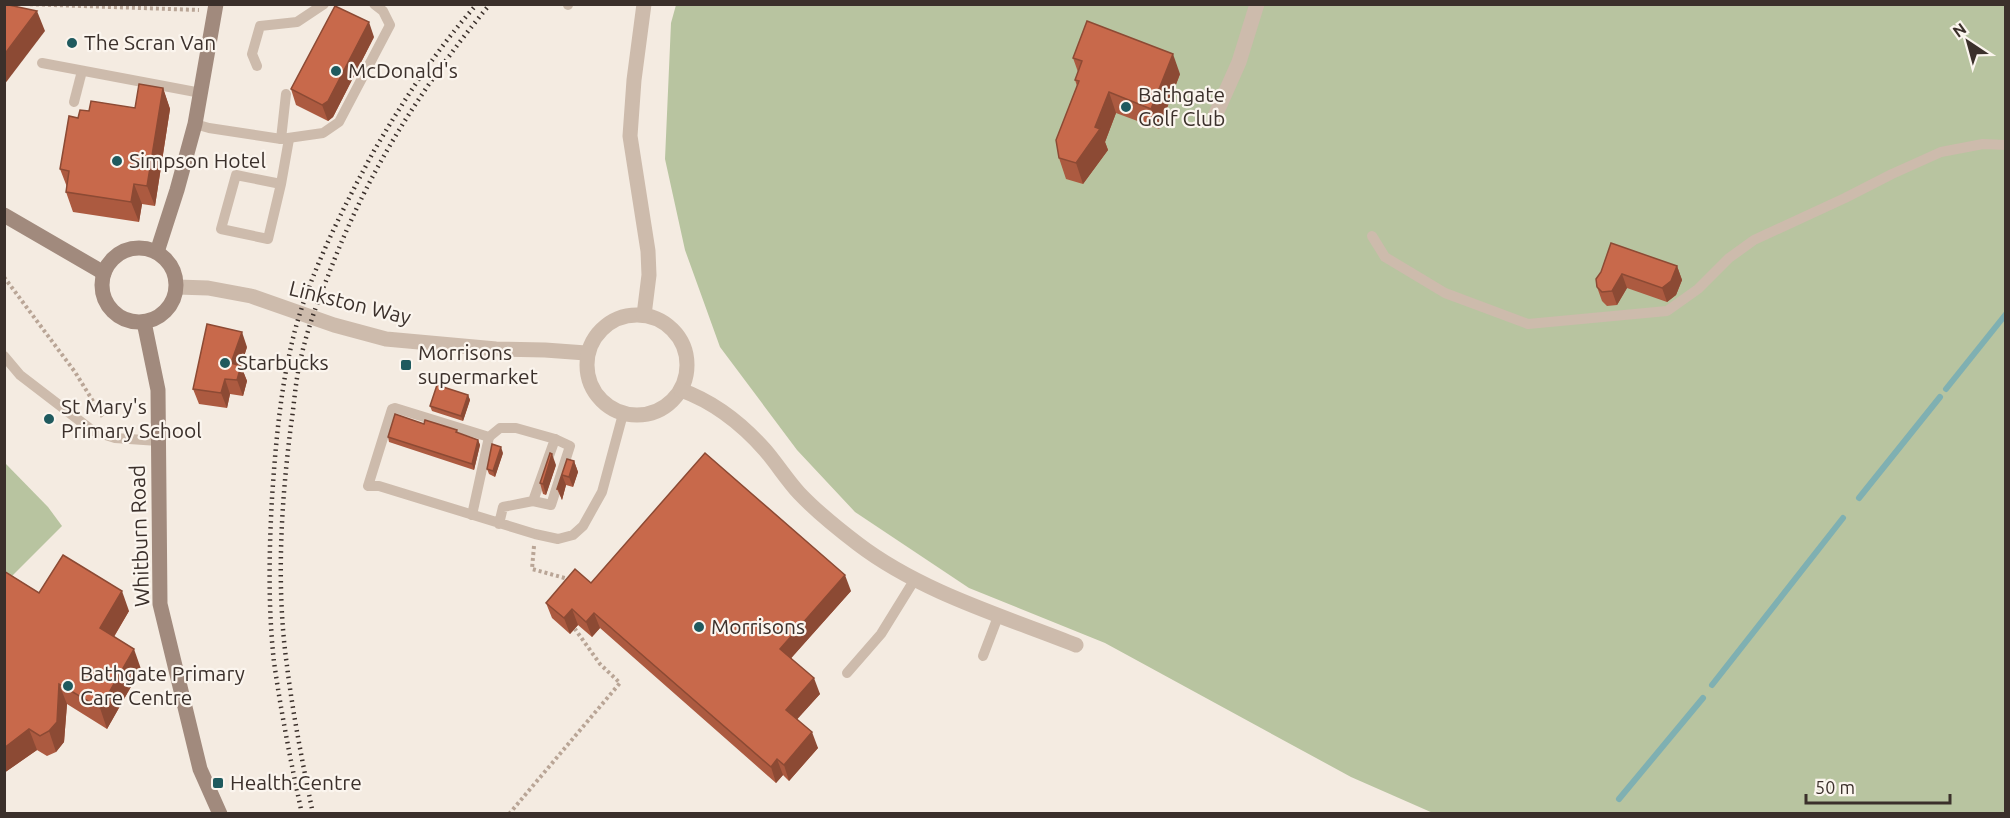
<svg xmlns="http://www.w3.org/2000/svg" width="2010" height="818" font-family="Ubuntu,sans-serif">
	<rect width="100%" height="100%" fill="#f4ebe1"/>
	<g fill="#b8c4a0">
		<path d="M676,5H2005V813H1433L1351,777L1105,643L969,588L855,512L797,450L720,347L685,250L665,159L671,23Z"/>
		<path d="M5,463L48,507L62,526L5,583Z"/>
	</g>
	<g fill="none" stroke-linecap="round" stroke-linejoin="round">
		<g stroke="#7fb0b2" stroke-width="6">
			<path d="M1946,389L2006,314"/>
			<path d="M1859,498L1940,397"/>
			<path d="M1712,685L1843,518"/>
			<path d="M1619,799L1703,698"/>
		</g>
		<g stroke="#b9a596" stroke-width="4" stroke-dasharray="3 3" stroke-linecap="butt">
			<path d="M24,4L199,10"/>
			<path d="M4,277L75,372L104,419"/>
			<path d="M534,546L532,569L572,580"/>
			<path d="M509,814L620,683L600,664L575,629"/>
		</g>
		<g stroke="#cdbbac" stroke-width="10">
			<path d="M568,5V4"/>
			<path d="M42,63L201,93"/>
			<path d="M257,66L252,54L260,26L297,22L324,4"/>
			<path d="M74,102L82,71"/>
			<path d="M195,124L209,128L281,139L286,94"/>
			<path d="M281,139L323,133L339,122L390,25L383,11L374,4"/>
			<path d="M281,184L236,175L221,229L268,239L281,184L289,139"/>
			<path d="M1372,236L1385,257L1445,293L1528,324L1667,311L1698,289L1729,258L1754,240L1845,198L1892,174L1941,152L1983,144L2006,145"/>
			<path d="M4,356L20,375L93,431L115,438L158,441"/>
			<path d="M533,501L551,505L570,446L555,439"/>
			<path d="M472,515L489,437"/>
			<path d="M499,524L503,507L533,501L555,439L516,428H500L489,437L395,408L392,409L368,486H379L535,534L558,539L573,535L583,526L602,492L623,414"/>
			<path d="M983,656L999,614"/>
			<path d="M847,673L881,634L915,579"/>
		</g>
		<g stroke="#cdbbac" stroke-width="15">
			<path d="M1215,116L1239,62L1257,4"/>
			<path d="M177,287L208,288L251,296L334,325L386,339L496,349L545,350L586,353"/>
			<circle cx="637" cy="365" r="50"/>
			<path d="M644,315L649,275L648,251L630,136L634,80L644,4"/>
			<path d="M681,390C714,402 742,424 765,450C777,464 787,480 799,493C817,512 837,528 858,544C921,592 1003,616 1076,645"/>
		</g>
		<g stroke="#a18a7d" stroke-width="15">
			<path d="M4,215L104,273"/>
			<circle cx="139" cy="285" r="37"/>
			<path d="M157,252L177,190L195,124L216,4"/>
			<path d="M144,322L158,390L160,604L200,769L220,814"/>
		</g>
		<g stroke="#3b302b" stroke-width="4.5" stroke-dasharray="1.5 4.5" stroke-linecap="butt">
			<path d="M302,814C291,763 281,712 274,662C268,608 269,552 272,498C276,439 281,380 297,323C314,265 346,202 375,149C405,98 437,49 477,4"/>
			<path d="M313,814C303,765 293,715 287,666C276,587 281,504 291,425C294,406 295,386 299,367C305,336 316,305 328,276C367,172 420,89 490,4"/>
		</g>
	</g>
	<g fill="#ac5a40">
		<path d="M374,37L333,117L328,121L296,105L291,89Z"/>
		<path d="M1073,58L1180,74L1159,129L1116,113L1105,142L1108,150L1083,184L1066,179L1059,158L1077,86L1075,80L1078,72Z"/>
		<path d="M163,88L170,109L155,206L142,204L139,222L73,212L66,192L67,187L60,169L78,118L89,111L135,108Z"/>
		<path d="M1677,266L1682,280L1676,295L1667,302L1627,288L1617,305L1607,306L1602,301L1597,287L1596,279Z"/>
		<path d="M247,347L241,366L247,381L243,396L230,394L227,408L199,404L193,389Z"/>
		<path d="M468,395L470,400L463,421L432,411L430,406Z"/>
		<path d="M424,424L457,430L458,433L478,440L480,445L474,470L389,442L388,437Z"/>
		<path d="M503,453L495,477L489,474L487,469Z"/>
		<path d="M567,459L574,461L578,472L573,487L566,485L562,500L557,489Z"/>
		<path d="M556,465L546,495L543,494L540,483Z"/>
		<path d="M4,571L39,593L129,611L114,637L141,669L107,729L67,704L64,742L56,752L47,756L37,750L4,773Z"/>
		<path d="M851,591L791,658L820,694L797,719L818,748L789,781L783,775L776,783L600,628L592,637L578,625L570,634L552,618L546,603Z"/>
	</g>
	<g fill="#8c4a34">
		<path d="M37,11L45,31L4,85V55Z"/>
		<path d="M369,22L374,37L333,117L328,121L322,105Z"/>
		<path d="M1173,54L1180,74L1159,129L1151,109Z"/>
		<path d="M163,88L170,109L155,206L147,186Z"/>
		<path d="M1109,92L1116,113L1105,142L1108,150L1083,184L1076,163L1095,127Z"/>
		<path d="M134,184L142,204L139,222L131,202Z"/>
		<path d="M1677,266L1682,280L1676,295L1667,302L1662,288Z"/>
		<path d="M1622,274L1627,288L1617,305L1612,291Z"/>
		<path d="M242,332L247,347L237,378L231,363Z"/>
		<path d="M241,366L247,381L243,396L237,380Z"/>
		<path d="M225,379L230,394L227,408L221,393Z"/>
		<path d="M468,395L470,400L463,421L461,416Z"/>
		<path d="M478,440L480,445L474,470L472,464Z"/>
		<path d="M501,447L503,453L495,477L493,471Z"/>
		<path d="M552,454L556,465L546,495L543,484Z"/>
		<path d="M574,461L578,472L573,487L569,477Z"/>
		<path d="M562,475L566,485L562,500L558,489Z"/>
		<path d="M845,575L851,591L786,664L780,649Z"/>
		<path d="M122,591L129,611L107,648L100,628Z"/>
		<path d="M572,609L578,625L570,634L564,618Z"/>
		<path d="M594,613L600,628L592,637L586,622Z"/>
		<path d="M134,649L141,669L107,729L100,708Z"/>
		<path d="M814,678L820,694L792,725L786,710Z"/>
		<path d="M59,684L67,704L64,742L56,752L49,731Z"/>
		<path d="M29,729L37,750L4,773V748Z"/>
		<path d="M812,732L818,748L789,781L784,765Z"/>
		<path d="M777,759L783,775L776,783L771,767Z"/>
	</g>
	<g fill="#c8694b" stroke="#8c4a34" stroke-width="1.5">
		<path d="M4,4L37,11L4,55Z"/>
		<path d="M335,6L369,22L328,101L322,105L291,89Z"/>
		<path d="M1087,21L1173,54L1151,109L1109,92L1095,127L1100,129L1076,163L1059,158L1056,140L1079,81L1075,80L1082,61L1073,58Z"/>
		<path d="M139,84L163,88L147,186L134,184L131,202L66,192L69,171L60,169L69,116L78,118L80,110L89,111L91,101L135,108Z"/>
		<path d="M1611,243L1677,266L1671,281L1662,288L1622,274L1612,291L1602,292L1597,287L1596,279L1601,272Z"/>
		<path d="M207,324L242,332L231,363L241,366L237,380L225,379L221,393L193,389Z"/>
		<path d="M437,385L468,395L461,416L430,406Z"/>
		<path d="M395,414L424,424L425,420L457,430L456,432L478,440L472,464L388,437Z"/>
		<path d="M492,444L501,447L493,471L487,469Z"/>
		<path d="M550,453L552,454L543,484L540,483Z"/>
		<path d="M705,453L845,575L780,649L814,678L786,710L812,732L784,765L777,759L771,767L594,613L586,622L572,609L564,618L546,603L575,569L591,583Z"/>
		<path d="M567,459L574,461L569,477L562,475L558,489H557Z"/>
		<path d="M63,555L122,591L100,628L134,649L100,708L59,684L57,722L49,731L40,736L29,729L4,748V571L39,593Z"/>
	</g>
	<g fill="#1f5a5e" stroke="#fbf5ee" stroke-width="2">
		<circle cx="72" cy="43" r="6"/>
		<circle cx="336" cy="71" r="6"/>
		<circle cx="1126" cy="107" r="6"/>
		<circle cx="117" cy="161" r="6"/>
		<circle cx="225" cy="363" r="6"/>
		<rect x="400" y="359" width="12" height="12" rx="3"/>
		<circle cx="49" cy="419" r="6"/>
		<circle cx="699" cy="627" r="6"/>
		<circle cx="68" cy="686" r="6"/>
		<rect x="212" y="777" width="12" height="12" rx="3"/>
	</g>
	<g text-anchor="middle" stroke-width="4.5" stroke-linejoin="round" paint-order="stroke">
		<g font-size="21" fill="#3b302b" stroke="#fbf5ee" text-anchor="start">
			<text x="84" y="50">The Scran Van</text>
			<text x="348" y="78">McDonald's</text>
			<text x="1138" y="102">Bathgate<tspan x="1138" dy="24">Golf Club</tspan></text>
			<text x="129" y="168">Simpson Hotel</text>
			<text x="418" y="360">Morrisons<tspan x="418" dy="24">supermarket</tspan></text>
			<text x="237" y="370">Starbucks</text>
			<text x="61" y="414">St Mary's<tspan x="61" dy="24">Primary School</tspan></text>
			<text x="711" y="634">Morrisons</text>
			<text x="80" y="681">Bathgate Primary<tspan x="80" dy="24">Care Centre</tspan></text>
			<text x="230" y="790">Health Centre</text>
		</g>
		<g font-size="21" fill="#3b302b" stroke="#fbf5ee">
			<text transform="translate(350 303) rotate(14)" y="7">Linkston Way</text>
			<text transform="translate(140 536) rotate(-92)" y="7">Whitburn Road</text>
		</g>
	</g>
	<rect width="2010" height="818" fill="none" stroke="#3b302b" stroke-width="12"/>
	<g transform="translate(1968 42) rotate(324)" stroke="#fbf5ee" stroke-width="4.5" paint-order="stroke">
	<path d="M0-4.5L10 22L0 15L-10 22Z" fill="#3b302b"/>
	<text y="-9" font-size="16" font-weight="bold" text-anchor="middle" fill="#3b302b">N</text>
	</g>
	<path d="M1806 794v9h144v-9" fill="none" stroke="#3b302b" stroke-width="3"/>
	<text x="1815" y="794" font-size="18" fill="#3b302b" stroke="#fbf5ee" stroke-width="4.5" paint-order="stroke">50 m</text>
</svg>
